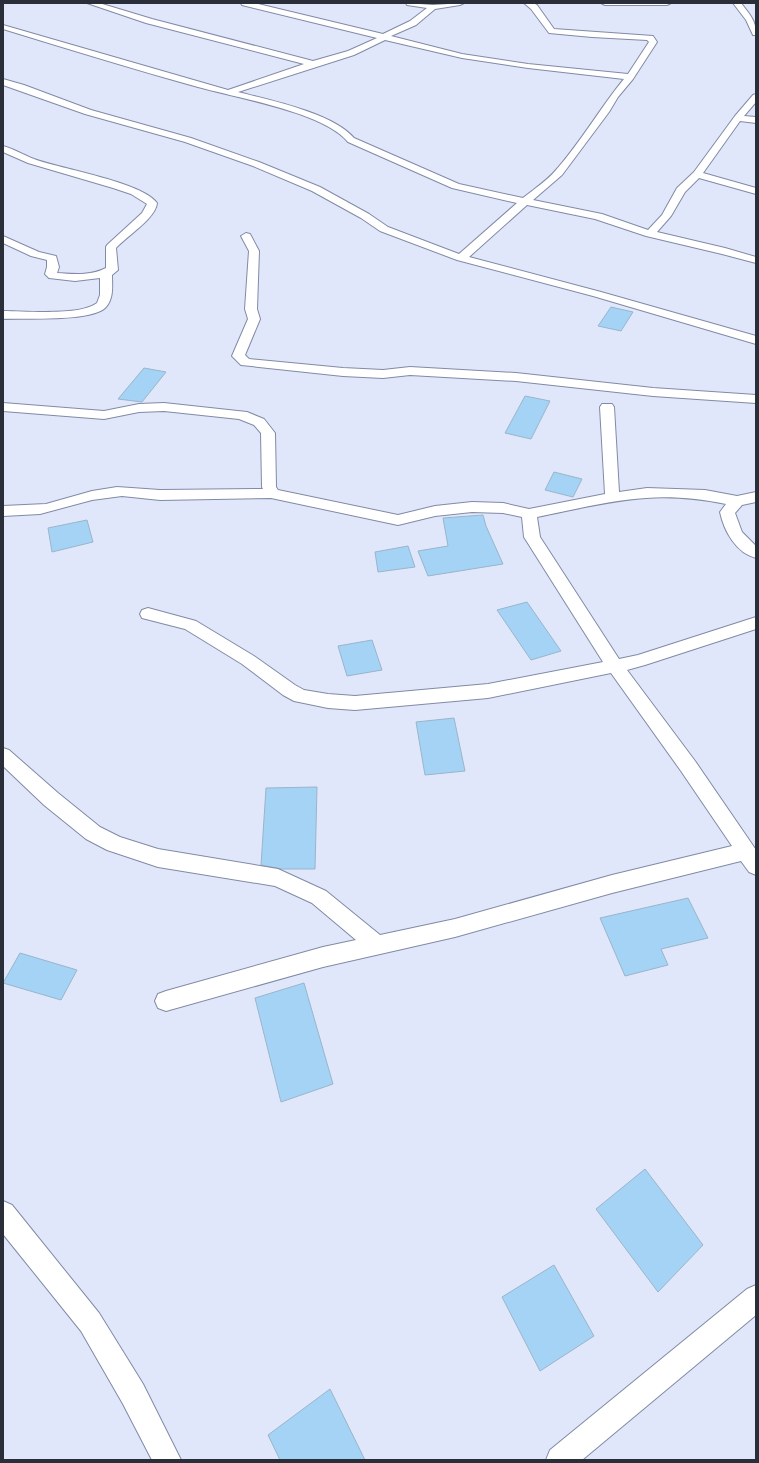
<svg xmlns="http://www.w3.org/2000/svg" width="759" height="1463" font-family="'DM Sans',sans-serif">
	<rect width="100%" height="100%" fill="#e1e7fa"/>
	<g fill="#a5d3f5" stroke="#99b5ca">
		<path d="M611,307L633,312L621,331L598,326Z"/>
		<path d="M144,368L166,372L142,402L118,399Z"/>
		<path d="M525,396L550,401L531,439L505,433Z"/>
		<path d="M554,472L582,479L573,497L545,490Z"/>
		<path d="M483,515L486,526L503,564L428,576L418,551L448,546L443,518Z"/>
		<path d="M87,520L93,542L52,552L48,528Z"/>
		<path d="M408,546L415,567L378,572L375,552Z"/>
		<path d="M527,602L561,651L531,660L497,610Z"/>
		<path d="M372,640L382,670L347,676L338,646Z"/>
		<path d="M454,718L465,771L425,775L416,722Z"/>
		<path d="M317,787L315,869H282L261,865L266,788Z"/>
		<path d="M688,898L708,938L661,949L668,965L625,976L600,918Z"/>
		<path d="M20,953L77,970L61,1000L3,983Z"/>
		<path d="M304,983L333,1084L281,1102L255,998Z"/>
		<path d="M645,1169L703,1245L658,1292L596,1209Z"/>
		<path d="M554,1265L594,1336L540,1371L502,1297Z"/>
		<path d="M330,1389L365,1460H280L268,1435Z"/>
	</g>
	<g fill="none" stroke-linecap="round" stroke-linejoin="round">
		<g stroke="#818aa6" stroke-width="2">
			<g id="street">
				<path d="M87,3H99L152,19L313,61L348,51L377,38L242,5L241,3H254L383,34L410,21L427,8L407,5L406,3L433,5L464,3L460,5L435,9L416,25L391,36L462,54L528,64L628,74L649,42L647,40L592,37L549,33L531,9L524,3H533L537,5L554,29L653,36L657,42L633,79L618,97L609,112L562,175L533,200L602,214L648,230L662,215L677,188L694,172L735,116L753,95L756,94V102L744,116L756,117V123L740,121L703,173L756,188V194L699,178L685,192L671,216L657,232L725,248L756,257V263L722,254L646,236L595,219L527,205L469,257L601,292L756,336V344L593,296L457,260L380,231L361,218L312,191L253,166L185,142L85,114L3,85V79L24,85L91,110L191,138L259,162L320,187L369,214L388,227L459,254L517,203L452,188L348,142C323,112 237,98 198,87C133,69 68,49 3,29V25L228,90L304,64L146,23ZM385,40L462,58L528,68L624,79C600,108 581,142 556,170C547,181 534,189 523,198L459,184L354,138C333,113 270,100 238,92L354,55Z"/>
				<path d="M601,3H671L667,5H605Z"/>
				<path d="M733,3H741C750,15 756,20 756,35H753L746,20Z"/>
				<path d="M3,146C14,149 24,155 34,159C61,169 142,182 157,203C156,218 127,236 116,248L118,270L112,275C112,285 114,298 106,307C93,322 24,318 3,319V311C26,311 80,316 97,303L100,295V278L75,281L49,278L45,274L47,267V260L31,256L3,243V236L39,252L56,256L59,267L57,273C73,274 91,276 106,268V247L107,245L142,213L147,204L131,194L113,188L28,163L3,152Z"/>
				<path d="M246,233L250,234L259,251L257,309L260,319L245,355L249,359L343,368L383,370L410,367L516,373L653,388L756,395V403L653,396L516,381L410,375L383,378L343,376L241,365L232,356L248,319L245,309L249,251L241,236Z"/>
				<path d="M3,403L104,411L139,404L164,403L247,412L264,419L275,433L276,487L278,490L398,515L435,506L472,502L503,503L529,509L605,494L600,407L602,404H612L614,407L619,492L647,488L705,490L737,496L756,492V502L742,505L735,513L742,532L756,546V558C736,553 724,531 720,512L726,504C701,499 673,496 646,498C610,500 573,510 537,517L540,537L619,659L638,655L756,617V629L645,665L627,670L695,761L756,850V875L749,872L741,861L612,893L455,937L323,967L166,1011L158,1008L155,1001L158,994L166,991L323,947L356,940L312,903L275,886L158,867L107,850L86,839L44,805L3,766V748L9,750L58,793L100,827L120,837L158,849L278,869L326,891L380,935L455,919L612,875L732,846L681,771L611,673L488,698L355,710L328,708L294,701L283,695L242,664L185,629L142,618L140,614L142,610L148,608L196,621L254,656L295,685L304,690L328,694L355,696L488,684L603,662L524,537L522,517L503,513L472,512L435,516L398,525L271,498L160,500L122,496L92,500L40,514L3,516V506L46,504L92,491L117,487L160,490L263,489L262,487L261,433L254,425L239,419L164,411L139,412L104,419L3,411Z"/>
				<path d="M3,1201L12,1205L99,1313L143,1384L181,1460H152L123,1404L81,1331L3,1234Z"/>
				<path d="M756,1285V1315L582,1460H546L550,1450L747,1289Z"/>
			</g>
		</g>
		<use href="#street" fill="#fff" fill-rule="evenodd"/>
	</g>
	<rect width="759" height="1463" fill="none" stroke="#2a2e39" stroke-width="8"/>
</svg>
